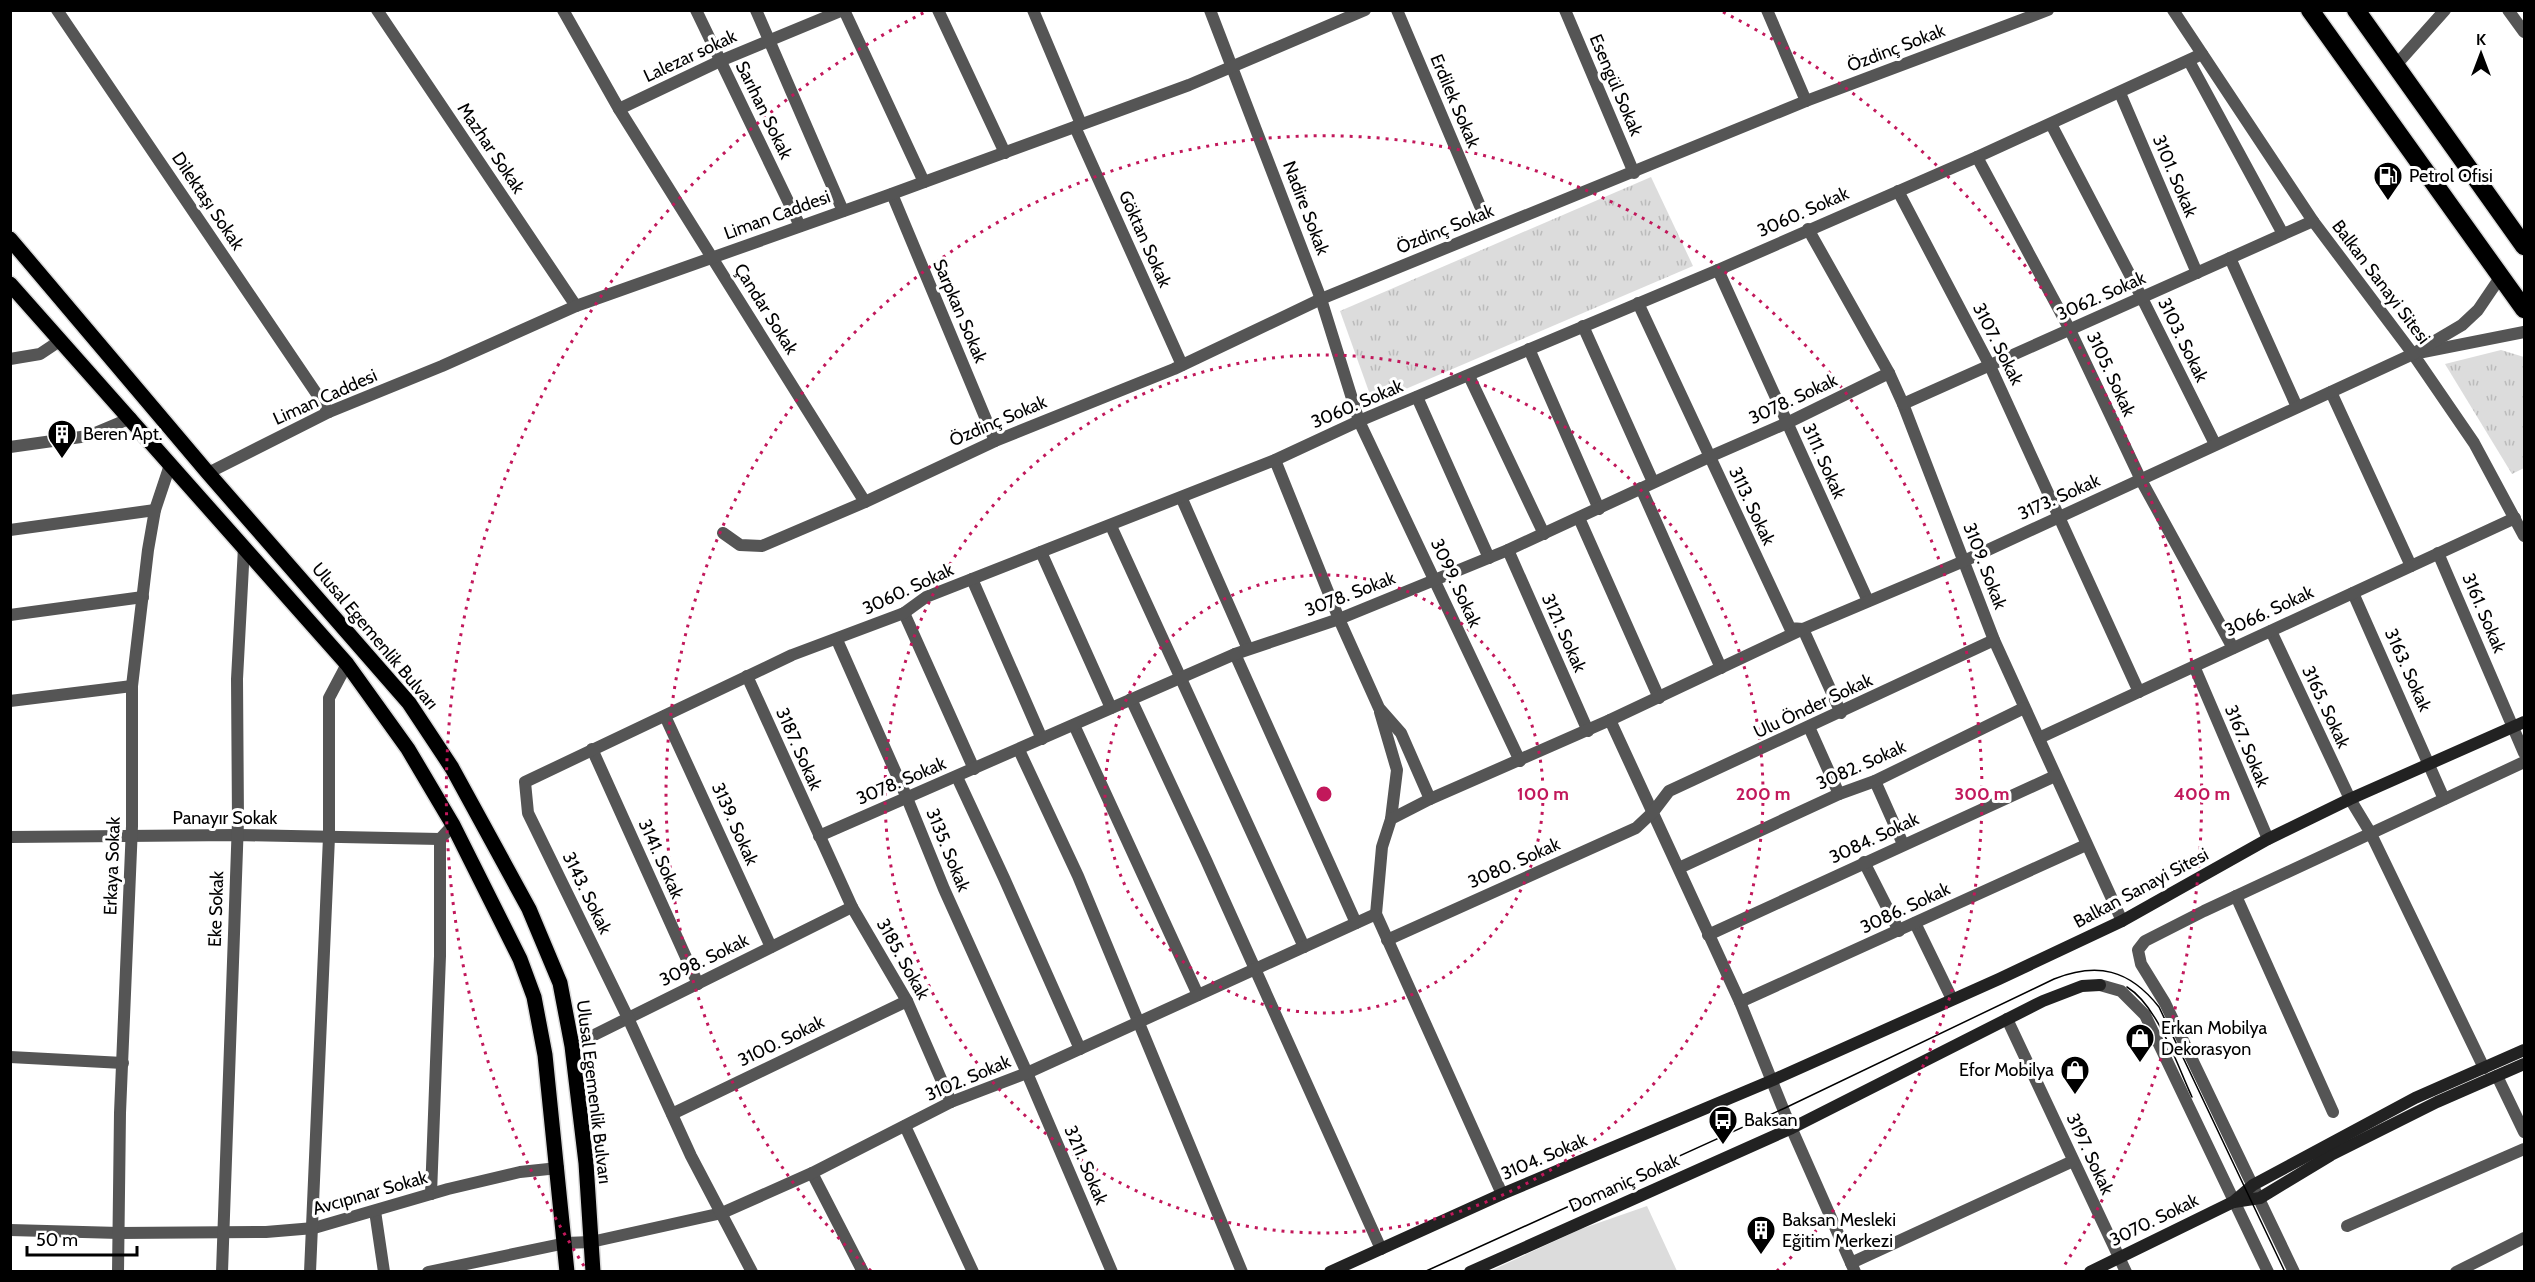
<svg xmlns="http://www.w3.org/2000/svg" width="2535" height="1282" font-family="Cabin,sans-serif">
	<defs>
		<pattern id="park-tufts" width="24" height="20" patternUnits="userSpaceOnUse" patternTransform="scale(1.5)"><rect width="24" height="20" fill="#dcdcdc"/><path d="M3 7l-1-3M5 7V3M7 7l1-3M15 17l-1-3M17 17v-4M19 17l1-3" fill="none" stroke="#bbb"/></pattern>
	</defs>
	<rect width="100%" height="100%" fill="#fff"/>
	<g fill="url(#park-tufts)">
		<path d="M1651,177L1693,266L1373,403L1340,311Z"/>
		<path d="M2501,350L2524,357V468L2512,474L2445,364Z"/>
	</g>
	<path fill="#dcdcdc" d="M1647,1206L1677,1271H1490L1581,1229Z"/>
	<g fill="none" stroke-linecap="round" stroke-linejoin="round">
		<g stroke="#dbdbdb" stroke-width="18">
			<g id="primary">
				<path d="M10,239L208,473L409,703L452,768L529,909L560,983L572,1046L586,1163L593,1272"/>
				<path d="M10,284L347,664L408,749L453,825L520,959L534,997L545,1055L567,1272"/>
			</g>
		</g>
		<g stroke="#dbdbdb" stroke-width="21">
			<g id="highway">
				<path d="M2310,10L2524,309"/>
				<path d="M2356,10L2524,246"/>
			</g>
		</g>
		<g stroke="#555" stroke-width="12">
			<path d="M57,10L329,412"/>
			<path d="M377,10L576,306"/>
			<path d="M563,10L619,109L865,502"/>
			<path d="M696,10L800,226"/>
			<path d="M756,10L843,211"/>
			<path d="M844,10L924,182"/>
			<path d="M938,10L1005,153"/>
			<path d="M1033,10L1081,124"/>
			<path d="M1210,10L1321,299L1359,421L1520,761"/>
			<path d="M1397,10L1480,206"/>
			<path d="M1565,10L1634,173"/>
			<path d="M1767,10L1806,101"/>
			<path d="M2173,10L2313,221L2413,354L2474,443L2524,536"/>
			<path d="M2508,10L2524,32"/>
			<path d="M2189,61L2283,234"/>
			<path d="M2396,65L2445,10"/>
			<path d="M2120,93L2197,273"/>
			<path d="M619,109L720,61L843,10"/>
			<path d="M2051,124L2142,298L2215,444"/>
			<path d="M1075,127L1182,365"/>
			<path d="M1977,157L2070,330L2141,480L2233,648"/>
			<path d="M1898,191L1990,366L2139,692"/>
			<path d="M892,194L995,441"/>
			<path d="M1808,229L1889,373L1903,404L1994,640L2122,921"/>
			<path d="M2230,258L2297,407"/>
			<path d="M1718,270L1868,601"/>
			<path d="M1638,303L1790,628L1803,629L1841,713"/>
			<path d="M1583,326L1653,482"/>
			<path d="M1529,349L1599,509"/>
			<path d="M2423,352L2524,332"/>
			<path d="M10,359L40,354L61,340"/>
			<path d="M1469,376L1544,534"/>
			<path d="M2331,392L2411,566"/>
			<path d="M1417,397L1489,558"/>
			<path d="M1903,404L2313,221"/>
			<path d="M10,447L88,436L131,418"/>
			<path d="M1275,460L1339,619L1379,708L1401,733L1430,799"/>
			<path d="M208,473L329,412L442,366L576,306L886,196L1189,85L1365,10"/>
			<path d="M1641,488L1721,668"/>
			<path d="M1182,499L1248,649"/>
			<path d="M1579,518L1659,698"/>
			<path d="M1111,526L1304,947"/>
			<path d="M10,530L155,510"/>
			<path d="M723,533L740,545L762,546L865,502L995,441L1174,369L1321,299L1806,101L2048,10"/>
			<path d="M1508,550L1588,731"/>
			<path d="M1041,552L1111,708"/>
			<path d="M2438,553L2524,753"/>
			<path d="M972,579L1042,739"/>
			<path d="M2353,593L2444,799"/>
			<path d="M904,613L974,769"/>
			<path d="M10,615L143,597"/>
			<path d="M2271,631L2350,799L2370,832L2484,1068"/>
			<path d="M837,640L907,798L944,889L1027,1073L1112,1272"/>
			<path d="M1235,654L1356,923"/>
			<path d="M2194,666L2268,839"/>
			<path d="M747,676L852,907L907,1001L951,1102"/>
			<path d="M1131,699L1206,860L1381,1249"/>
			<path d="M10,701L132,686"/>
			<path d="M1380,712L1397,770L1391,819"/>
			<path d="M665,716L771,947"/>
			<path d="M1610,720L1740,1002L1786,1116L1855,1272"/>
			<path d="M1074,725L1198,995"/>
			<path d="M1809,727L1839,794"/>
			<path d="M2039,738L2515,518"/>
			<path d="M592,749L698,984"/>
			<path d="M1019,750L1078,876L1242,1272"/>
			<path d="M957,777L1004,878L1080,1049"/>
			<path d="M1875,781L1903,844"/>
			<path d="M819,836L1235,654L1339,619L1508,550L1709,457L1787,423L1889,373"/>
			<path d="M10,837L237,835L440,839"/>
			<path d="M1864,862L1899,931"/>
			<path d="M1679,868L1839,794L1875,781L2024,708"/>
			<path d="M2236,896L2333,1112"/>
			<path d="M1915,923L1952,999"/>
			<path d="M1708,935L2055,776"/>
			<path d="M1387,940L1636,828L1653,812L1669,791L1994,640"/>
			<path d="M2100,985L2121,991L2145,1015L2268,1272"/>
			<path d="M1740,1002L2086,845"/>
			<path d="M2007,1019L2126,1272"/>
			<path d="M572,1046L852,907"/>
			<path d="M10,1057L123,1063"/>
			<path d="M2497,1076L2524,1132"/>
			<path d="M672,1114L907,1001"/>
			<path d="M905,1126L973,1272"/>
			<path d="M812,1173L863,1272"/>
			<path d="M431,1194L440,956V839L453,825"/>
			<path d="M1502,1194L1376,914L1382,847L1391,819L1430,799L1610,720L1803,629L1964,561L2413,354L2462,325L2478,310L2501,276"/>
			<path d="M375,1211L384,1272"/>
			<path d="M2347,1226L2524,1149"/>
			<path d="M10,1230L119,1233L266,1232L314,1228L448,1189L520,1172L558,1168"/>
			<path d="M1851,1263L2073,1161"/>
			<path d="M118,1272L120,1113L132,826V686L148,550L155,510L170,465"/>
			<path d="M222,1272L238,821L237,679L244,547"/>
			<path d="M310,1272L329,837V698L347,664"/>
			<path d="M428,1272L566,1243L591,1242L722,1213L812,1173L951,1102L1027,1073L1376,914"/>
			<path d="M752,1272L691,1156L628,1018L528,813L525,782L792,655L904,613L926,597L1275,460L1359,421L1718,270L1977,157L2202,54"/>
			<path d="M2294,1272L2165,1003L2141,964L2138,950L2145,941L2204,911L2524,762"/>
			<path d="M2456,1272L2524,1238"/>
		</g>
		<g stroke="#222" stroke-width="12">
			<path d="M2234,1202L2260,1198L2331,1155L2437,1102L2524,1064"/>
			<path d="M1330,1272L1502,1194L1773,1080L1999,979L2122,921L2268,839L2350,799L2524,722"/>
			<path d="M1470,1272L1792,1128L2043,1001L2082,986L2100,985"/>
			<path d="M2090,1272L2233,1202L2253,1185L2415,1098L2524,1050"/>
		</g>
		<use href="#primary" stroke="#000" stroke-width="15"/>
		<use href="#highway" stroke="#000" stroke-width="18"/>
		<g stroke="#000" stroke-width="1.5">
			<path d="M2127,987C2158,1006 2177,1065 2192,1097"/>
			<path d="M1424,1272L1785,1108L2054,979C2097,962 2129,969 2159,1007L2285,1272"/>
		</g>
	</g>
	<g fill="none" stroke="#c2185b" stroke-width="3" stroke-dasharray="3 6">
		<circle cx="1324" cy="794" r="219"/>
		<circle cx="1324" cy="794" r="439"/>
		<path d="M871 1271A658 658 0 1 1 1777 1271"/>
		<path d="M584 1266A878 878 0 0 1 925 12M1723 12A878 878 0 0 1 2064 1266"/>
	</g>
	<defs>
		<g id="fuel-pin" transform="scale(1.5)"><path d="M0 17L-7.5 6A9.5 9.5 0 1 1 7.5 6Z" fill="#000" stroke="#fff"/><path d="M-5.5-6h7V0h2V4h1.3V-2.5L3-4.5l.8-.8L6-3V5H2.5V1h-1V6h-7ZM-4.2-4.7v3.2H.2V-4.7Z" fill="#fff"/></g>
		<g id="building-pin" transform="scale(1.5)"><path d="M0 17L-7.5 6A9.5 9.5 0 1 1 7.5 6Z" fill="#000" stroke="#fff"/><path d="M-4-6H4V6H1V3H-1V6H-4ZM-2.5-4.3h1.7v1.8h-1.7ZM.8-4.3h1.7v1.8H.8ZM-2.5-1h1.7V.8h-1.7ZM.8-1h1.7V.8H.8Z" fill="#fff"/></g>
		<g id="shop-pin" transform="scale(1.5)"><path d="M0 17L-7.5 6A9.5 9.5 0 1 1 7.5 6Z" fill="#000" stroke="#fff"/><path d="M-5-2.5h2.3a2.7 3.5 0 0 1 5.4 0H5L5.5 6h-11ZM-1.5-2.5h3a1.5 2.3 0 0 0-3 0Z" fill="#fff"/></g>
		<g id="bus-pin" transform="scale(1.5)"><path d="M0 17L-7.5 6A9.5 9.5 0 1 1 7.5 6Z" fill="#000" stroke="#fff"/><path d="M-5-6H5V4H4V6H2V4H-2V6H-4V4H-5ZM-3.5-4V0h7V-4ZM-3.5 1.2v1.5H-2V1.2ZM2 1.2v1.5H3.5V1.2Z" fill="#fff"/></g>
	</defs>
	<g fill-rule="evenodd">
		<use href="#fuel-pin" x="2388" y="176"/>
		<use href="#building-pin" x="62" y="434"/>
		<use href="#shop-pin" x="2140" y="1038"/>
		<use href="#shop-pin" x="2075" y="1070"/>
		<use href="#bus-pin" x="1723" y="1120"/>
		<use href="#building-pin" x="1761" y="1230"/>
	</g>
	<g text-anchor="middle" stroke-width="6" stroke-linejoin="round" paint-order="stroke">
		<g font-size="18" fill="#000" stroke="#fff">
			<text transform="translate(1896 48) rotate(-21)" y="6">Özdinç Sokak</text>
			<text transform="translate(690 56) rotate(-25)" y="6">Lalezar sokak</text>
			<text transform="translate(1616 85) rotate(67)" y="6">Esengül Sokak</text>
			<text transform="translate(1455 101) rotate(67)" y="6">Erdilek Sokak</text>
			<text transform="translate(764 110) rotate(64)" y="6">Sarıhan Sokak</text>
			<text transform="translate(491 148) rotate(56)" y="6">Mazhar Sokak</text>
			<text transform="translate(2175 176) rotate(67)" y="6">3101. Sokak</text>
			<text transform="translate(208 201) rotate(56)" y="6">Dilektaşı Sokak</text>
			<text transform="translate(1306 208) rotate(69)" y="6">Nadire Sokak</text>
			<text transform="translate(1803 212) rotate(-24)" y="6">3060. Sokak</text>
			<text transform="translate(777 215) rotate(-20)" y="6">Liman Caddesi</text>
			<text transform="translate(1445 229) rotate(-22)" y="6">Özdinç Sokak</text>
			<text transform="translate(1145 239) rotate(66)" y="6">Göktan Sokak</text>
			<text transform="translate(2381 282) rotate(53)" y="6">Balkan Sanayi Sitesi</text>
			<text transform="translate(2101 296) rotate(-24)" y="6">3062. Sokak</text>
			<text transform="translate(766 309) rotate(58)" y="6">Çandar Sokak</text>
			<text transform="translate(960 311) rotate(67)" y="6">Sarpkan Sokak</text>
			<text transform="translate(2183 340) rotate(64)" y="6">3103. Sokak</text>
			<text transform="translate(1998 344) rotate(63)" y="6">3107. Sokak</text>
			<text transform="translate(2111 374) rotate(65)" y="6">3105. Sokak</text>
			<text transform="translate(325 397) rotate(-24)" y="6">Liman Caddesi</text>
			<text transform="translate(1793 399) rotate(-25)" y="6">3078. Sokak</text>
			<text transform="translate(1357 404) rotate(-23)" y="6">3060. Sokak</text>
			<text transform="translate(998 421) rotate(-23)" y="6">Özdinç Sokak</text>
			<text transform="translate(1824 461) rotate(66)" y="6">3111. Sokak</text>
			<text transform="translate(2059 497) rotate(-24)" y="6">3173. Sokak</text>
			<text transform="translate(1752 506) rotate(65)" y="6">3113. Sokak</text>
			<text transform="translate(1985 566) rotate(69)" y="6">3109. Sokak</text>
			<text transform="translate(1456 583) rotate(65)" y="6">3099. Sokak</text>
			<text transform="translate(908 589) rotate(-25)" y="6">3060. Sokak</text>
			<text transform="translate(1350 594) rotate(-21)" y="6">3078. Sokak</text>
			<text transform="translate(2269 611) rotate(-25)" y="6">3066. Sokak</text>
			<text transform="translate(2484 613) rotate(67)" y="6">3161. Sokak</text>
			<text transform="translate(1564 633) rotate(66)" y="6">3121. Sokak</text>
			<text transform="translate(375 636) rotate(50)" y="6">Ulusal Egemenlik Bulvarı</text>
			<text transform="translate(2408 670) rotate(66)" y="6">3163. Sokak</text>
			<text transform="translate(1813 706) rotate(-25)" y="6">Ulu Önder Sokak</text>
			<text transform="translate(2326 707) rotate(65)" y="6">3165. Sokak</text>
			<text transform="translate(2247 746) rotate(67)" y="6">3167. Sokak</text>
			<text transform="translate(799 749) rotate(66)" y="6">3187. Sokak</text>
			<text transform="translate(1861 765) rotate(-24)" y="6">3082. Sokak</text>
			<text transform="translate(901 781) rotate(-23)" y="6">3078. Sokak</text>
			<text x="225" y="824">Panayır Sokak</text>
			<text transform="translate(735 824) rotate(66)" y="6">3139. Sokak</text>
			<text transform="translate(1874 838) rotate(-25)" y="6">3084. Sokak</text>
			<text transform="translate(948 850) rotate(68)" y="6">3135. Sokak</text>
			<text transform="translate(661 859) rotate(66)" y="6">3141. Sokak</text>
			<text transform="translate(1514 863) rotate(-24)" y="6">3080. Sokak</text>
			<text transform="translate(112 866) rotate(-88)" y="6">Erkaya Sokak</text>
			<text transform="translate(2141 888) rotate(-28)" y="6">Balkan Sanayi Sitesi</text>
			<text transform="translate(587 893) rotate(64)" y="6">3143. Sokak</text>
			<text transform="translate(1905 908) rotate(-25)" y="6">3086. Sokak</text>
			<text transform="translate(216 909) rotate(-88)" y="6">Eke Sokak</text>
			<text transform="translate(903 959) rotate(61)" y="6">3185. Sokak</text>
			<text transform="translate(704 960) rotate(-26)" y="6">3098. Sokak</text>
			<text transform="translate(781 1041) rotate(-26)" y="6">3100. Sokak</text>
			<text transform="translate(968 1078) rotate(-23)" y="6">3102. Sokak</text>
			<text transform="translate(594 1092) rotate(83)" y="6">Ulusal Egemenlik Bulvarı</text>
			<text transform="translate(2090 1154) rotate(65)" y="6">3197. Sokak</text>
			<text transform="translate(1544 1157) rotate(-23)" y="6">3104. Sokak</text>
			<text transform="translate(1086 1165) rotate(67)" y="6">3211. Sokak</text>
			<text transform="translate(1624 1183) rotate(-24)" y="6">Domaniç Sokak</text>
			<text transform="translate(370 1193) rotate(-16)" y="6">Avcıpınar Sokak</text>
			<text transform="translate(2154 1220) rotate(-26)" y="6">3070. Sokak</text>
		</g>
		<g font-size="18" fill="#000" stroke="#fff" text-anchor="start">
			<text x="2409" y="182">Petrol Ofisi</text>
			<text x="83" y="440">Beren Apt.</text>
			<text x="2161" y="1034">Erkan Mobilya<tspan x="2161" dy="21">Dekorasyon</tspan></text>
			<text x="2054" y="1076" text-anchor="end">Efor Mobilya</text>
			<text x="1744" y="1126">Baksan</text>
			<text x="1782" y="1226">Baksan Mesleki<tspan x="1782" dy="21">Eğitim Merkezi</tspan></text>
		</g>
	</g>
	<circle cx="1324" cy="794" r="9" fill="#c2185b" stroke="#fff" stroke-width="3"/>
	<g font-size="18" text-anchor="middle" font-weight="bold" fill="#c2185b" stroke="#fff" stroke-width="6" stroke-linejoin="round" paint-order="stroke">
		<text x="1543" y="800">100 m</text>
		<text x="1763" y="800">200 m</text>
		<text x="1982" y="800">300 m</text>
		<text x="2202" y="800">400 m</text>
	</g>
	<rect width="2535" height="1282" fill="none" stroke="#000000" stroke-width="24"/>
	<g transform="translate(2481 54)" stroke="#ffffff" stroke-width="4.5" paint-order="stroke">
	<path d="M0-4.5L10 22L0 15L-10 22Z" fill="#000000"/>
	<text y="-9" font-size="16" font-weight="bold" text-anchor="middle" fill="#000000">K</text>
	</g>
	<path d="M27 1246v9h110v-9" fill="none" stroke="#000000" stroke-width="3"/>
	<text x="36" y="1246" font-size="18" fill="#000000" stroke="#ffffff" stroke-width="4.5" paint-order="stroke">50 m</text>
</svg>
